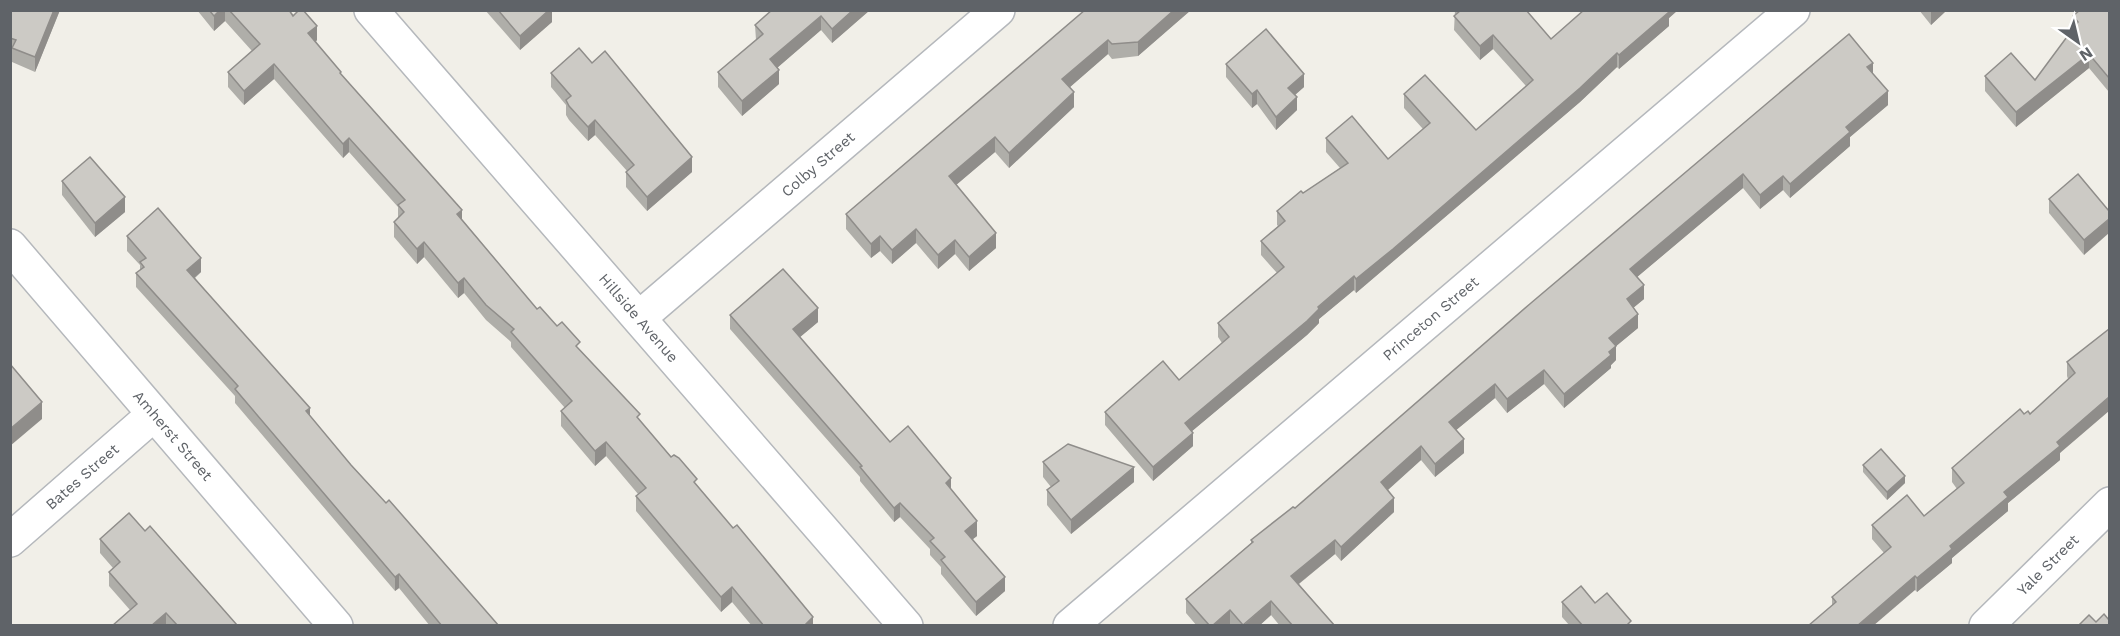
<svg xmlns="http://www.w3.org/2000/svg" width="2120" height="636" font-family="'Work Sans',sans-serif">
	<rect width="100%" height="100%" fill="#f1efe8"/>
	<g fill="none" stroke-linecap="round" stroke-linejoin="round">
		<g stroke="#b5b8bc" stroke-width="36">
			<g id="minor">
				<path id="s1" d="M371,10L906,626"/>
				<path id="s2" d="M10,246L336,626"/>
				<path id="s3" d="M639,318L998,10"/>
				<path id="s4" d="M10,540L153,415"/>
				<path id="s5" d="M1070,626L1793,10"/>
				<path id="s6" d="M1986,626L2110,504"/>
			</g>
		</g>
		<use href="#minor" stroke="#fff" stroke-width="33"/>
	</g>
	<g fill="#afaea9">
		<path d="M10,10H60L35,72L12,62V53L10,52Z"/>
		<path d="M197,10H289L317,40L316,42L341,75L537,309L557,326L580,350L640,421L697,486L813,626H752L732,602L721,612L636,511V496L638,494L606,456L595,466L561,426V411L565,408L511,347V342L486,320L464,293L458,298L424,257L417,264L394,237V222L398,218V207L349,152L343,158L274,79L244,105L228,87V72L252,51L225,21L214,31Z"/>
		<path d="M485,10H552V22L520,50Z"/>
		<path d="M772,10H870L832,43L821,30L778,67L779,84L742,116L718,87V72L756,40L755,25Z"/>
		<path d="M1085,10H1191L1138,56L1112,59L1108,54L1070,87L1074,107L1009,168L995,152L956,185L996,248L969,271L955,254L938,269L916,243L892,264L880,251L871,258L846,229V214Z"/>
		<path d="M1455,10H1526L1551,39L1584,10H1678L1669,18V26L1619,69L1617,67L1580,102L1356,293L1354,290L1319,319V323L1307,335L1192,431L1193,446L1153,481L1105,425V412L1179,380L1222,343L1218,337V323L1277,273L1261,255V241L1278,226L1277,225V211L1340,168L1326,152V138L1388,159L1423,129L1404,108V94L1476,130L1526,86L1493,49L1480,60L1454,30Z"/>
		<path d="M1919,10H1947L1931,25Z"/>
		<path d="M2109,10V92L2089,68L2016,127L1985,91V76L2035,80L2073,30V16Z"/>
		<path d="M1226,64L1304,87L1295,95L1297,110L1276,130L1257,104L1252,108L1226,77Z"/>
		<path d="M551,73L692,172L647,211L626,187V172L627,171L595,135L588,141L569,120L566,115V105L551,87Z"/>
		<path d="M1873,74L1888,105L1850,137V146L1790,198L1783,190L1760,209L1743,188L1637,277L1644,299L1633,308L1638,328L1616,346V360L1611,365V368L1564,408L1544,384L1507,413L1495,398L1456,430L1464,453L1435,477L1421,460L1388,490L1394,512L1341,561L1335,554L1299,584L1335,626H1280L1271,615L1259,626H1231L1230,624L1228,626H1197L1186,613V599L1251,543V540L1295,508Z"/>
		<path d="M62,181L125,212L95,237L62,195Z"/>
		<path d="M2049,199L2109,211L2084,255L2049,213Z"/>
		<path d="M127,236L201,272L195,278L351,465L499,626H430L399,588L395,591L235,403V396L136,287V273L140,270V265L127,251Z"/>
		<path d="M730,315L818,322L800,337L890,442L951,489L977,536L973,539L1005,591L976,616L941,574V567L930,555V549L900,517L894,522L860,481V477L730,329Z"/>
		<path d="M2109,329L2060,453V460L2008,503V511L1952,558V563L1917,592L1915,590L1832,606V597L1884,553L1872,539V525L1924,516L1957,489L1952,482V468L2024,414H2030L2068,379L2067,376V362Z"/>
		<path d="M1043,462L1134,482L1071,534L1047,505V490L1051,487L1043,477Z"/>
		<path d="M1863,465L1905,483L1887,500L1863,472Z"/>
		<path d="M145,531L237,626H112L130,610L109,586V572L113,568L100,553V539Z"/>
		<path d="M1562,602L1595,603L1631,626H1570L1562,617Z"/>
	</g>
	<g fill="#8f8d8a">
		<path d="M54,10H60L35,72V57Z"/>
		<path d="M220,10H225V21L214,31V16Z"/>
		<path d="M549,10H552V22L520,50V36Z"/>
		<path d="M853,10H870L832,43V29Z"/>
		<path d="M1174,10H1191L1138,56V42Z"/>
		<path d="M1665,10H1678L1669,18V26L1619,69V55Z"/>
		<path d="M1931,10H1947L1931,25Z"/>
		<path d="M821,16V30L770,74V59Z"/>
		<path d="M317,26V40L308,48V33Z"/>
		<path d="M1493,35V49L1480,60V46Z"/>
		<path d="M1108,40V54L1062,94V79Z"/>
		<path d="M1617,53V67L1580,102L1356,293V279Z"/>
		<path d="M2089,54V68L2016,127V112Z"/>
		<path d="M1873,63V76L1867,67Z"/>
		<path d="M274,64V79L244,105V91Z"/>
		<path d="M779,70V84L742,116V101Z"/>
		<path d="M1304,74V87L1288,101V88Z"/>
		<path d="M1257,90V104L1252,108V94Z"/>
		<path d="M1888,91V105L1850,137V146L1790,198V184L1846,127Z"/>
		<path d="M1074,92V107L1009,168V153Z"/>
		<path d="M1297,97V110L1276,130V117Z"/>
		<path d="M595,120V135L588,141V127Z"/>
		<path d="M995,137V152L949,191V176Z"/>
		<path d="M349,138V152L343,158V144Z"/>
		<path d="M692,157V172L647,211V197Z"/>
		<path d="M1743,174V188L1630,283V269Z"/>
		<path d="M1783,176V190L1760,209V195Z"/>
		<path d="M125,197V212L95,237V223Z"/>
		<path d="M462,210V225L457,214Z"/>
		<path d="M2109,219V233L2084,255V240Z"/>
		<path d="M916,229V243L892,264V250Z"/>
		<path d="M996,233V248L969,271V257Z"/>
		<path d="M880,236V251L871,258V244Z"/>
		<path d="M955,240V254L938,269V255Z"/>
		<path d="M424,242V257L417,264V249Z"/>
		<path d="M201,258V272L187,284V270Z"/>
		<path d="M1354,276V290L1319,319V323L1307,335L1185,437V423Z"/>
		<path d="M464,278V293L458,298V283Z"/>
		<path d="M1644,285V299L1627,313V299Z"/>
		<path d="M818,308V322L793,343V329Z"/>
		<path d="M1638,314V328L1609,352V338Z"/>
		<path d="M1616,346V360L1611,365V368L1564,408V394Z"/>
		<path d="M1544,370V384L1507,413V399Z"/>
		<path d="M1495,384V398L1449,436V422Z"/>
		<path d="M2109,389V411L2060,453V460L2008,503V511L1952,558V563L1917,592V578Z"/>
		<path d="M42,402V419L10,446V429Z"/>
		<path d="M310,408V422L306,411Z"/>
		<path d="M1193,433V446L1153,481V467Z"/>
		<path d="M1464,439V453L1435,477V464Z"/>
		<path d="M606,442V456L595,466V451Z"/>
		<path d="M1421,446V460L1381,496V482Z"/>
		<path d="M1134,467V482L1071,534V520Z"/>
		<path d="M1905,476V483L1887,500V492Z"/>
		<path d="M951,478V492L946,483Z"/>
		<path d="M1394,498V512L1341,561V547Z"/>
		<path d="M900,503V517L894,522V508Z"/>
		<path d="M977,521V536L965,545V531Z"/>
		<path d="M1335,540V554L1291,590V576Z"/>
		<path d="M399,574V588L395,591V577Z"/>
		<path d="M1915,576V590L1873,626H1857Z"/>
		<path d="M1005,577V591L976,616V602Z"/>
		<path d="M732,587V602L721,612V597Z"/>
		<path d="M1271,601V615L1259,626H1243Z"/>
		<path d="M1230,610V624L1228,626H1212Z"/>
		<path d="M166,613V626H151Z"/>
		<path d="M813,617V626H806V624Z"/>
	</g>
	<g fill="#cccac5" stroke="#8f8d8a" stroke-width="1.5">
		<path d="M10,10H54L35,57L12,48L16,40L10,38Z"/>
		<path d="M209,10H220L214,16Z"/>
		<path d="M229,10H289L293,16L299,10H303L317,26L308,33L341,72L340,73L462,210L457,214L537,309L540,307L557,326L562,322L580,342L576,346L640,414L637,417L671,457L674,455L679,458L697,479L694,482L733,528L737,525L813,617L806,624L807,626H764L732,587L721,597L636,496L646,488L606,442L595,451L561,411L572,401L511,332L514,329L486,305L464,278L458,283L424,242L417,249L394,222L404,212L398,205L405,200L349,138L343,144L274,64L244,91L228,72L260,44Z"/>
		<path d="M498,10H549L520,36Z"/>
		<path d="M772,10H853L832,29L821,16L770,59L779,70L742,101L718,72L763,34L755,25Z"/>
		<path d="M1085,10H1174L1138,42L1112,44L1108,40L1062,79L1074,92L1009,153L995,137L949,176L996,233L969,257L955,240L938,255L916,229L892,250L880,236L871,244L846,214Z"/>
		<path d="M1459,10H1526L1551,39L1584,10H1668L1669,12L1619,55L1617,53L1580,88L1393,249L1356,279L1354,276L1318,307L1319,309L1307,321L1185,423L1193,433L1153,467L1105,412L1163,361L1179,380L1229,337L1218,323L1284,267L1261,241L1285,221L1277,211L1301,191L1303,193L1348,163L1326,138L1352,116L1388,159L1430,123L1404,94L1425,75L1476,130L1533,80L1493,35L1480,46L1454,16L1460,11Z"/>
		<path d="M2080,10H2109V78L2089,54L2016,112L1985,76L2011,53L2035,80L2078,22L2073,16Z"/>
		<path d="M1266,29L1304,74L1288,88L1297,97L1276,117L1257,90L1252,94L1226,64Z"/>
		<path d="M1849,34L1873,63L1867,67L1888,91L1846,127L1850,132L1790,184L1783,176L1760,195L1743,174L1630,269L1644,285L1627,299L1638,314L1609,338L1616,346L1609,352L1611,355L1564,394L1544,370L1507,399L1495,384L1449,422L1464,439L1435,464L1421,446L1381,482L1394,498L1341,547L1335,540L1291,576L1335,626H1293L1271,601L1243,625L1230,610L1212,626H1210L1186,599L1253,542L1251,540L1293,507L1295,508L1531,303Z"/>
		<path d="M579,48L592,63L605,51L692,157L647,197L626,172L634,165L595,120L588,127L569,106L566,100L571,96L551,73Z"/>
		<path d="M90,157L125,197L95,223L62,181Z"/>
		<path d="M2078,174L2109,211V219L2084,240L2049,199Z"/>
		<path d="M158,208L201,258L187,270L310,408L306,411L351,465L386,503L389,500L499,626H442L399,574L395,577L235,389L238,386L136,273L144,267L140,262L146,258L127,236Z"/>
		<path d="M783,269L818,308L793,329L890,442L908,426L951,478L946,483L977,521L965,531L1005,577L976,602L941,560L945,557L930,541L934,538L900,503L894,508L860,467L862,466L730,315Z"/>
		<path d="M2109,329V397L2057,442L2060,446L2004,492L2008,497L1950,546L1952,549L1917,578L1915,576L1857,626H1808L1836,602L1832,597L1891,547L1872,525L1907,495L1924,516L1964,483L1952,468L2020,409L2024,414L2028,411L2030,414L2075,373L2067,362Z"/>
		<path d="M10,364L42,402L10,429Z"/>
		<path d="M1068,444L1134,467L1071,520L1047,490L1059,481L1043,462Z"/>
		<path d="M1881,449L1905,476L1887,492L1863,465Z"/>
		<path d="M129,513L145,531L150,526L237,625L178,626L166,613L151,626H112L137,604L109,572L120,562L100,539Z"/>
		<path d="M1581,586L1595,603L1607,593L1631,621L1626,626H1583L1562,602Z"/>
		<path d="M2104,614L2109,620V626H2078L2089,615L2096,622Z"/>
	</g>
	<g text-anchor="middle" stroke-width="4.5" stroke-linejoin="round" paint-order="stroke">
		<g font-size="15" fill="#5f6368" stroke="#fff">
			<text dy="5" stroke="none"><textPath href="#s3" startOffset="236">Colby Street</textPath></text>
			<text dy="5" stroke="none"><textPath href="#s1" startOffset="408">Hillside Avenue</textPath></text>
			<text dy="5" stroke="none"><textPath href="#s5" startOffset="474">Princeton Street</textPath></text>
			<text dy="5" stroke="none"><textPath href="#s2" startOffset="250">Amherst Street</textPath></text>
			<text dy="5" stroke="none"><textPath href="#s4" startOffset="96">Bates Street</textPath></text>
			<text dy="5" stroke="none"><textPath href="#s6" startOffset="87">Yale Street</textPath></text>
		</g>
	</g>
	<rect width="2120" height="636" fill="none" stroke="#5f6368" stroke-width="24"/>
	<g transform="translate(2078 42) rotate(146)" stroke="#ffffff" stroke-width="4.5" paint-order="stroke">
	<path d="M0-4.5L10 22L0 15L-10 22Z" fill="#5f6368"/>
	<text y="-9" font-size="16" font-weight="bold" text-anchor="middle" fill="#5f6368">N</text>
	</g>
</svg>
